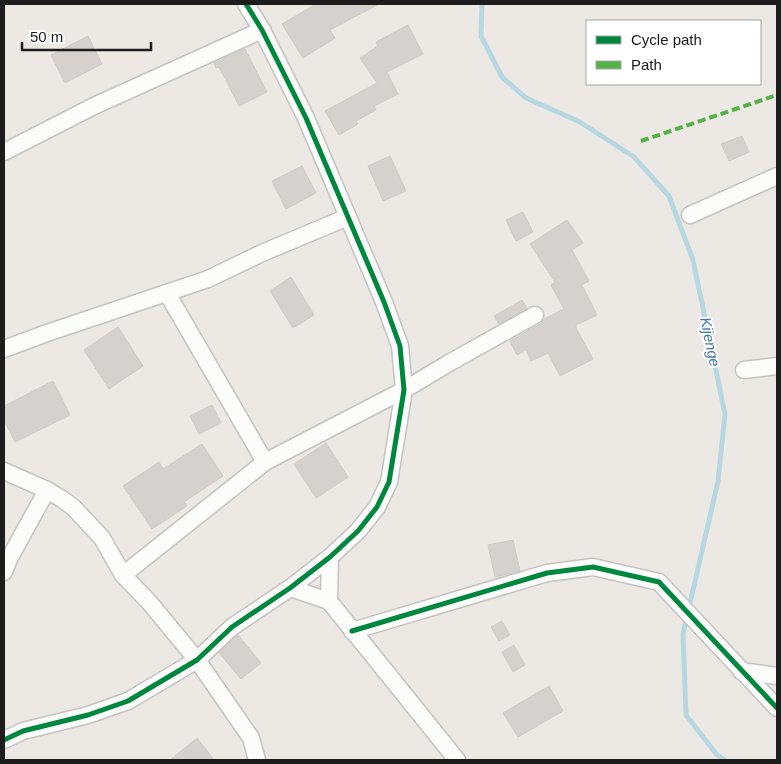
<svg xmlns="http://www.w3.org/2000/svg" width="781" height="764" font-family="Helvetica,sans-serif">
	<rect width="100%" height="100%" fill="#ece9e5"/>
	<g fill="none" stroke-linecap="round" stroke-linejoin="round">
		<g stroke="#b7d8e1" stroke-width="5">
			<path d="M482,4L481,36L502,77L526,98L580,122L634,157L669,196L693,260L725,414L718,481L689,608"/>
			<path d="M687,616L683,634L686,715L717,755L725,760"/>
		</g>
	</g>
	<g fill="#d4d1ce" stroke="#cfcbc6">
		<path d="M316,4H379L330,30L335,38L303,58L282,24Z"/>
		<path d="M408,25L423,54L387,72L398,94L374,106L376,110L356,121L358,124L339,135L325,111L377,83L360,58L378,46L376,42Z"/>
		<path d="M88,36L102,64L65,83L51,55Z"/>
		<path d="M245,49L267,92L239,106L219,67L216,68L214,63Z"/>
		<path d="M742,136L749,152L729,161L721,144Z"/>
		<path d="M390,156L406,191L383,201L368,166Z"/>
		<path d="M302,166L316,193L286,209L272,181Z"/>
		<path d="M523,212L533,232L516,241L506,220Z"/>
		<path d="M567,220L583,243L572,250L589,281L582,285L597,315L576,325V328L593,359L560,376L548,353L531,361L526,350L517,355L510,341L540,324L544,319L564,309L551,285L555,282L530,244Z"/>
		<path d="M291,277L314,315L293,328L270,291Z"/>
		<path d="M522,300L527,308L499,324L494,316Z"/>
		<path d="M118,327L143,366L109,389L84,350Z"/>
		<path d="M53,381L70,415L15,442L4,420V406Z"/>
		<path d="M212,405L221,423L199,434L190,416Z"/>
		<path d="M326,443L348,477L316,498L294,464Z"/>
		<path d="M202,444L223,476L184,502L187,506L152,529L123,486L159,462L163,469Z"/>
		<path d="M513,540L520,571L495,577L488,545Z"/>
		<path d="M502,621L510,635L499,641L491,627Z"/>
		<path d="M238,635L261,663L241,679L219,653Z"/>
		<path d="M514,645L525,665L513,672L502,652Z"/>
		<path d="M549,686L563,711L518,737L503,713Z"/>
		<path d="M197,738L214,760H170Z"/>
	</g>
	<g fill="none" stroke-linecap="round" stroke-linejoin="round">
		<g stroke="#c4c3c1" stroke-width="19">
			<g id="street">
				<path d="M4,152L94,106L262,30"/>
				<path d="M690,215L777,176"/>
				<path d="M167,293L265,462"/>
				<path d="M4,349L47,333L208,279L262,253L348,217"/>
				<path d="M744,370L777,366"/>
				<path d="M4,471L47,490L62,499L74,508L102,538L123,575L149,602L197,660L231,709L251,738L257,760"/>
				<path d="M4,572L9,559L47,490"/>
				<path d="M123,575L265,462L404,390L449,363L535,315"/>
				<path d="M290,588L329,601L457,760"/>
				<path d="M329,601L330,557"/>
				<path d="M352,631L547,573L593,567L659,582L777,708"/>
				<path d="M741,671L777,676"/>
				<path d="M4,740L23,731L88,715L128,701L197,660L232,627L290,588L330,557L358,531L377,507L389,482L404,390L400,346L384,302L306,118L262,30L246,4"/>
			</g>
		</g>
		<use href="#street" stroke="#fcfcfb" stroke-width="16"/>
		<path stroke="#55b145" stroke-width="4" stroke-dasharray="8 4" stroke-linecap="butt" d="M641,141L777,95"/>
		<g stroke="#fff" stroke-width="8">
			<g id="cycleway">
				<path d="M352,631L547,573L593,567L659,582L777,708"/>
				<path d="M4,740L23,731L88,715L128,701L197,660L232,627L290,588L330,557L358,531L377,507L389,482L404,390L400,346L384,302L306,118L262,30L246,4"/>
			</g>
		</g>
		<use href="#cycleway" stroke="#00873e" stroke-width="5"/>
	</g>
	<g text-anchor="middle" stroke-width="4" stroke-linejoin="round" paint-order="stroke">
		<g font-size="15" font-style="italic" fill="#4276a9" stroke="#fff">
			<text transform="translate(710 342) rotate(78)" y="5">Kijenge</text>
		</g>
	</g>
	<rect width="781" height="764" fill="none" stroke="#1d1d1d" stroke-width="10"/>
	<rect x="586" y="20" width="175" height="65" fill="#ffffff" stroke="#a5a5a5"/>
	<rect x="596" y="36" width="25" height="8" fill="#00873e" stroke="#a5a5a5"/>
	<text x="631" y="45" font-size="15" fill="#1d1d1d">Cycle path</text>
	<rect x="596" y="61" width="25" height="8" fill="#55b145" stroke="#a5a5a5"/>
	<text x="631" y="70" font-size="15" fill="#1d1d1d">Path</text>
	<path d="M22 42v8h129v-8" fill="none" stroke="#1d1d1d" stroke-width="2.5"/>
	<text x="30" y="42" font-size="15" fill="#1d1d1d" stroke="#ffffff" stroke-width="4" paint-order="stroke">50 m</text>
</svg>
